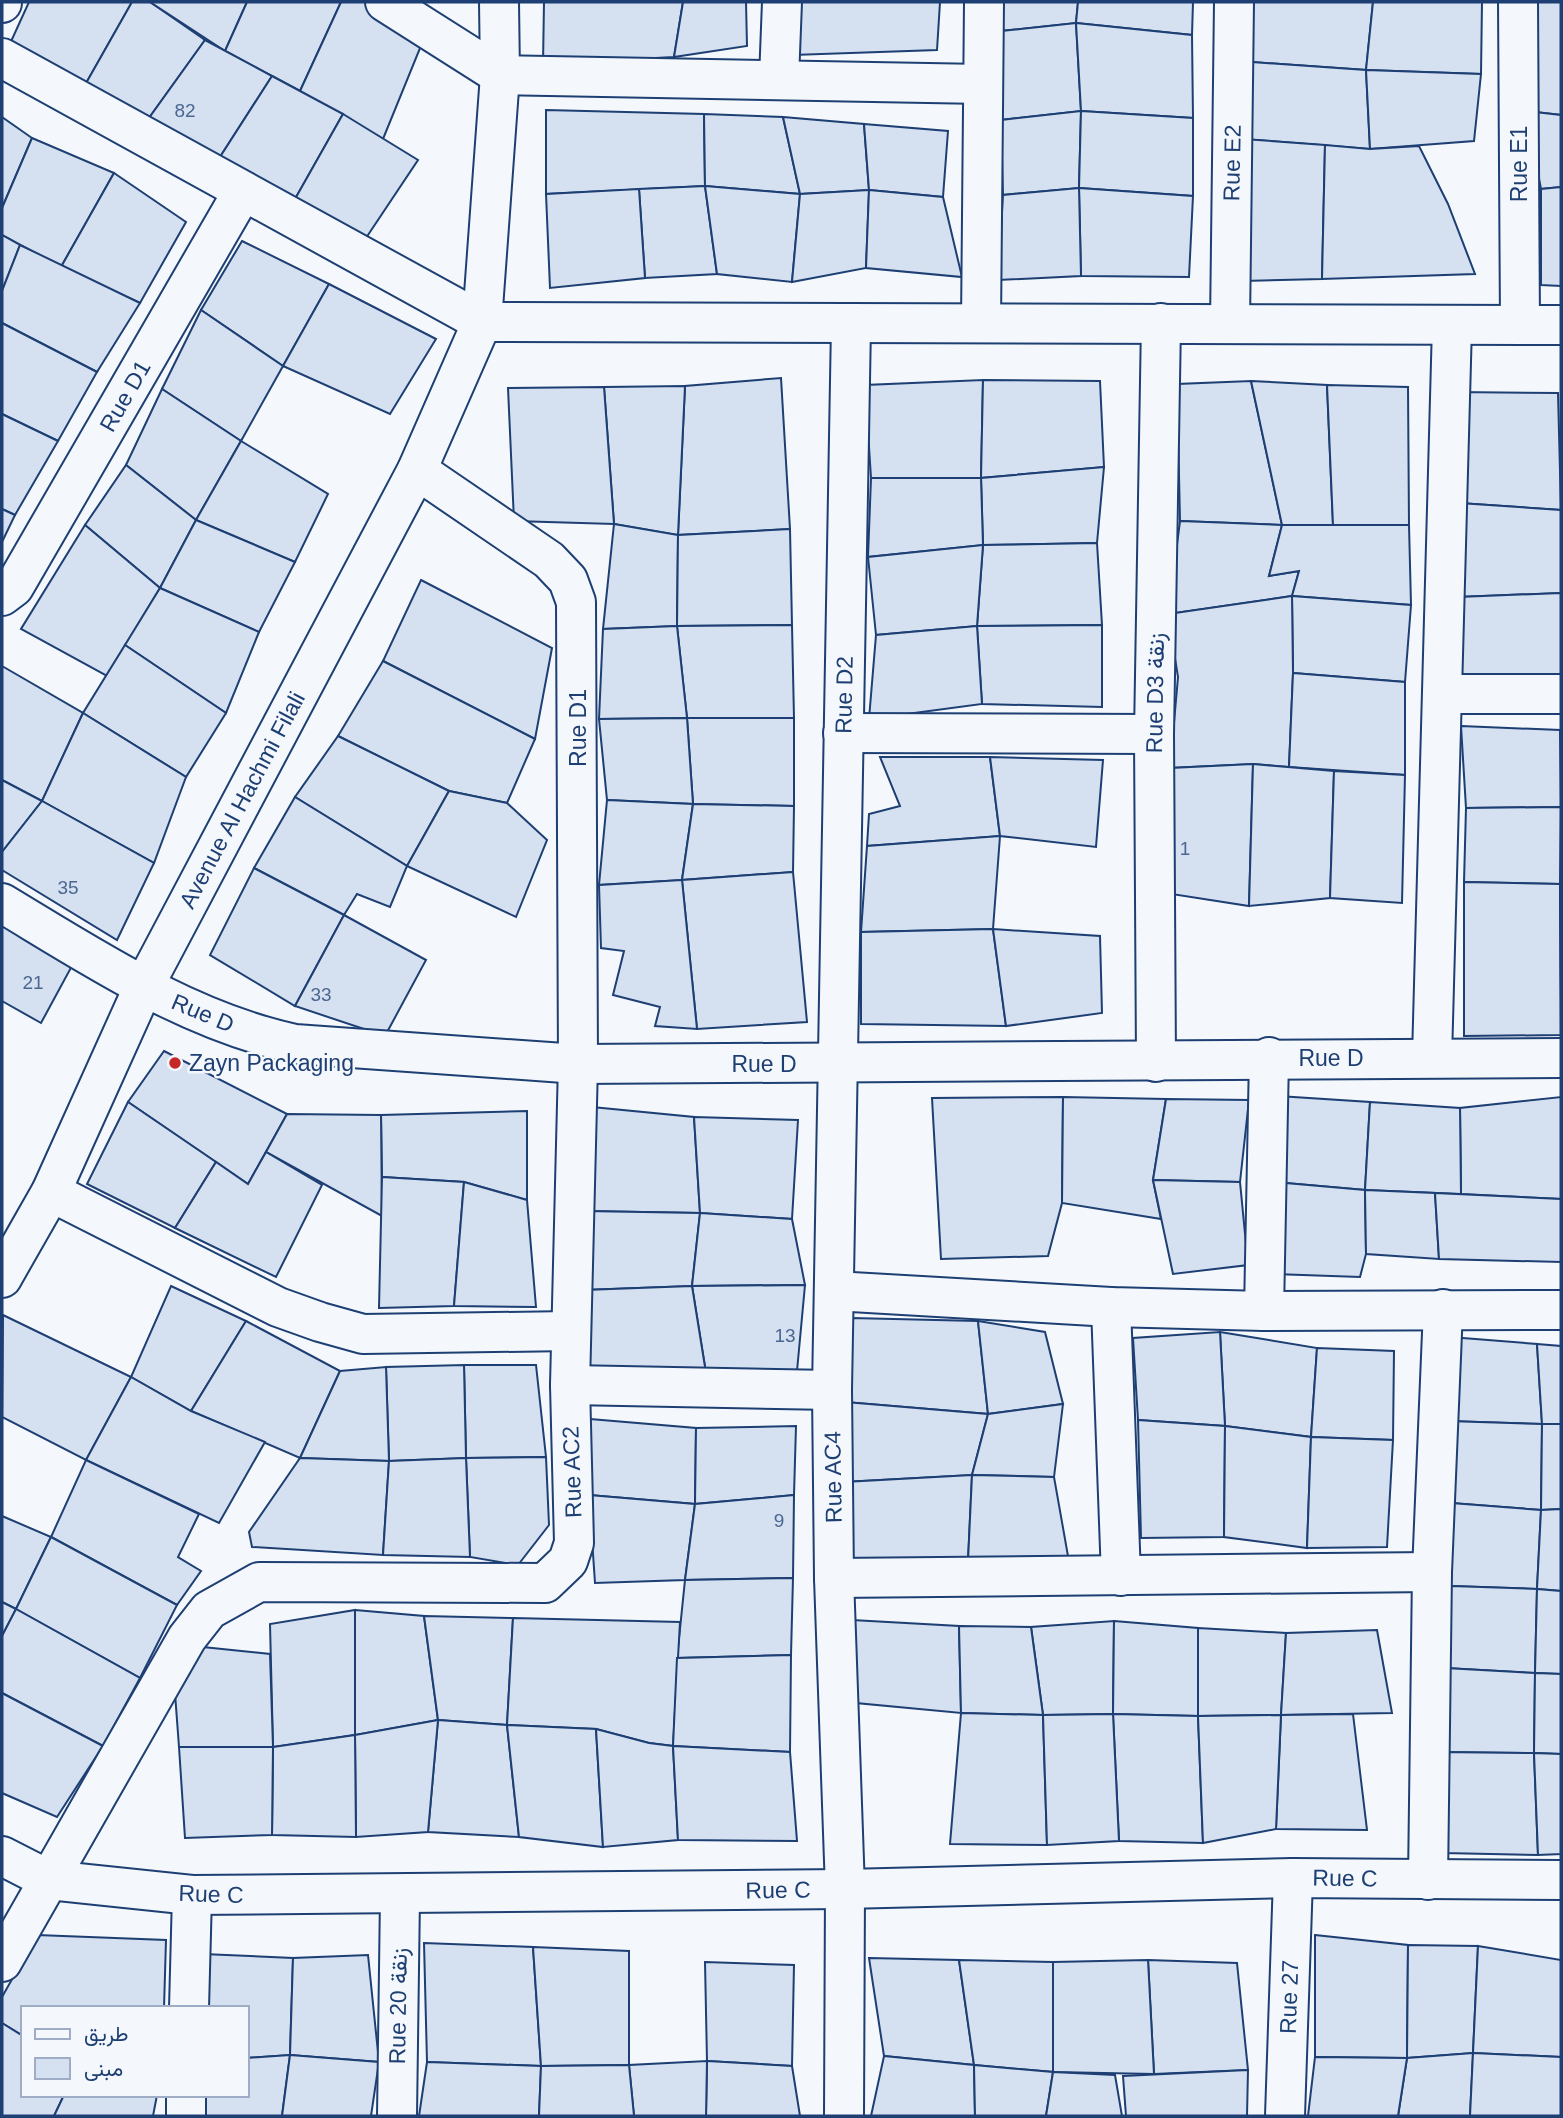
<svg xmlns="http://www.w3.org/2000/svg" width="1563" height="2118" font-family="Helvetica,Vazirmatn,sans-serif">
	<rect width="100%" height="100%" fill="#f4f7fb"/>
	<g fill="#d5e0f0" stroke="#1d3f73" stroke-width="2">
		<path d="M29,2H132L85,85L8,48Z"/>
		<path d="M132,2H150L205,40L149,118L85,85Z"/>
		<path d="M150,2H247L225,51Z"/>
		<path d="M247,2H341L300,91L225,51Z"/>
		<path d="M341,2H367L425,36L383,139L300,91Z"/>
		<path d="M544,2H683L674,57L543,64Z"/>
		<path d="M683,2H746L747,46L674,57Z"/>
		<path d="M793,2H940L937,50L793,55Z"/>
		<path d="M1002,2H1078L1076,23L1001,31Z"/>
		<path d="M1078,2H1193L1192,35L1076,23Z"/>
		<path d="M1242,2H1373L1366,70L1238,61Z"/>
		<path d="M1373,2H1482L1481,74L1366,70Z"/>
		<path d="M1525,2H1561V115L1526,111Z"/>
		<path d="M1076,23L1081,111L1001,120V31Z"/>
		<path d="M1076,23L1192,35L1193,118L1081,111Z"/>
		<path d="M205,40L272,76L220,157L149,118Z"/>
		<path d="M1238,61L1366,70L1370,149L1243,139Z"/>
		<path d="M1366,70L1481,74L1474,141L1370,149Z"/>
		<path d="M272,76L343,114L295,199L220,157Z"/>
		<path d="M546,110L704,114L705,186L546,194Z"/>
		<path d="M1081,111L1079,188L1003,195L1001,120Z"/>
		<path d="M1081,111L1193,118V196L1079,188Z"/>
		<path d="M1526,111L1561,115V187L1541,189Z"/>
		<path d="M343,114L418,160L366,238L295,199Z"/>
		<path d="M704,114L783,117L800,194L705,186Z"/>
		<path d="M2,117L32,138L2,208Z"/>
		<path d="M783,117L864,124L869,190L800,194Z"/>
		<path d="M864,124L948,131L943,197L869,190Z"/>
		<path d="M32,138L114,173L61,267L2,235V208Z"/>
		<path d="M1243,139L1325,145L1322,279L1242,281Z"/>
		<path d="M1325,145L1370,149L1419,146L1448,204L1475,274L1322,279Z"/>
		<path d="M114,173L186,222L140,303L61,267Z"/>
		<path d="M705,186L717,274L645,278L639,189Z"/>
		<path d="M705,186L800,194L792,282L717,274Z"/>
		<path d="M1561,187V286L1541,285V189Z"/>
		<path d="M1079,188L1193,196L1189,277L1081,276Z"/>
		<path d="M1079,188L1081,276L998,280L1003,195Z"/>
		<path d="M639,189L645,278L550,288L546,194Z"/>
		<path d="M869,190L866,268L792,282L800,194Z"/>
		<path d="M869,190L943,197L962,277L866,268Z"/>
		<path d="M2,235L20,245L2,291Z"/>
		<path d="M242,241L329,284L283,366L201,310Z"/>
		<path d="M20,245L140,303L97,372L2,323V291Z"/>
		<path d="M329,284L436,339L390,414L283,366Z"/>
		<path d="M201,310L283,366L241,441L162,389Z"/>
		<path d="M2,323L97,372L58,441L2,414Z"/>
		<path d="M781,378L790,529L678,535L685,386Z"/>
		<path d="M983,380L981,478H871L865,385Z"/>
		<path d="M983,380L1100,381L1104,467L981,478Z"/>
		<path d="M1251,381L1282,525L1180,521L1177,384Z"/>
		<path d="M1251,381L1327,385L1333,525H1282Z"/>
		<path d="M1327,385L1408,387L1409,525H1333Z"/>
		<path d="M685,386L678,535L614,524L604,387Z"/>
		<path d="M604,387L614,524L514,521L508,388Z"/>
		<path d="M162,389L241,441L196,520L126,465Z"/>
		<path d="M1454,392L1558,393L1561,510L1459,503Z"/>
		<path d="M2,414L58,441L15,515L2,509Z"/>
		<path d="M241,441L328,494L295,562L196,520Z"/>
		<path d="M126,465L196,520L160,588L85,525Z"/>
		<path d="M1104,467L1097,543L983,545L981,478Z"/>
		<path d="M871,478H981L983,545L868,557Z"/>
		<path d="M1459,503L1561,510V593L1458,597Z"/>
		<path d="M2,509L15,515L2,542Z"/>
		<path d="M196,520L295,562L259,632L160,588Z"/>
		<path d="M1180,521L1282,525L1269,576L1299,571L1292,596L1168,614Z"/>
		<path d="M614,524L678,535L677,626L603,629Z"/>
		<path d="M85,525L160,588L107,676L21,629Z"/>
		<path d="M1282,525H1409L1411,605L1292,596L1299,571L1269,576Z"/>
		<path d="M790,529L792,625L677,626L678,535Z"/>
		<path d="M1097,543L1102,625L977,626L983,545Z"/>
		<path d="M983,545L977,626L876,635L868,557Z"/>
		<path d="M421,580L552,648L535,739L383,661Z"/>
		<path d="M160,588L259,632L226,713L125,645Z"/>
		<path d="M1561,593V675L1451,674L1458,597Z"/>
		<path d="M1292,596L1411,605L1405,682L1293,673Z"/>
		<path d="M1292,596L1293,673L1289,767L1253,764L1170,768L1178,677L1168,614Z"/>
		<path d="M792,625L794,718H687L677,626Z"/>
		<path d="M1102,625V707L982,704L977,626Z"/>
		<path d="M677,626L687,718L599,719L603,629Z"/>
		<path d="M977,626L982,704L869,719L876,635Z"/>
		<path d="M125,645L226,713L186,777L83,713Z"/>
		<path d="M383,661L535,739L507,803L449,791L338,736Z"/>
		<path d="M2,666L83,713L42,801L2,780Z"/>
		<path d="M1293,673L1405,682V775L1289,767Z"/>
		<path d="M83,713L186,777L154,863L42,801Z"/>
		<path d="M687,718H794V806L693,804Z"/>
		<path d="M687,718L693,804L607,800L599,719Z"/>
		<path d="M1461,726L1560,730L1561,807L1466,808Z"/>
		<path d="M338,736L449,791L407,866L295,797Z"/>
		<path d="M880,757H990L1000,836L867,846L869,814L900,806Z"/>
		<path d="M990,757L1103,760L1096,847L1000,836Z"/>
		<path d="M1253,764L1249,906L1165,893L1170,768Z"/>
		<path d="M1253,764L1334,771L1330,898L1249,906Z"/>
		<path d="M1334,771L1405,775L1402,903L1330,898Z"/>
		<path d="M2,780L42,801L2,852Z"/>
		<path d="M449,791L507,803L547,840L516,917L407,866Z"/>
		<path d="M295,797L407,866L390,907L357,894L344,915L254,868Z"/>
		<path d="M607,800L693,804L682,880L599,885Z"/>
		<path d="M42,801L154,863L117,940L2,870V852Z"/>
		<path d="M693,804L794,806L793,872L682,880Z"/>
		<path d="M1561,807L1560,884L1464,882L1466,808Z"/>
		<path d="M1000,836L993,929L861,932L867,846Z"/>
		<path d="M254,868L344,915L295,1006L210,955Z"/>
		<path d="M793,872L807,1022L697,1029L682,880Z"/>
		<path d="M682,880L697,1029L655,1026L660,1007L613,995L624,951L601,948L599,885Z"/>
		<path d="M1464,882L1560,884L1561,1035L1464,1036Z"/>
		<path d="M1560,884H1561V998Z"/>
		<path d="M344,915L426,960L385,1036L295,1006Z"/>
		<path d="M2,924L73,964L41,1023L2,1001Z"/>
		<path d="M993,929L1006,1026L861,1024V932Z"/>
		<path d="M993,929L1100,936L1102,1013L1006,1026Z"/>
		<path d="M164,1051L287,1114L248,1184L128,1102Z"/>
		<path d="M1278,1096L1370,1102L1365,1190L1274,1182Z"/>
		<path d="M1063,1097L1062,1203L1048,1256L941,1259L932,1098Z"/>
		<path d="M1063,1097L1166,1099L1153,1180L1161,1219L1062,1203Z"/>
		<path d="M1561,1097V1199L1461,1194L1460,1108Z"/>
		<path d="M1166,1099L1249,1100L1240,1182L1153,1180Z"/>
		<path d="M128,1102L216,1162L175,1228L87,1184Z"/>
		<path d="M1370,1102L1460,1108L1461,1194L1365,1190Z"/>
		<path d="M592,1107L694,1117L700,1213L584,1211Z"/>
		<path d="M527,1111V1200L464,1182L382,1177L381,1115Z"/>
		<path d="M287,1114L381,1115L382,1216L266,1152Z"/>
		<path d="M694,1117L798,1120L792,1219L700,1213Z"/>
		<path d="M266,1152L322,1185L276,1277L175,1228L216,1162L248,1184Z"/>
		<path d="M382,1177L464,1182L454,1306L379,1308Z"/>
		<path d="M1153,1180L1240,1182L1248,1265L1173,1274Z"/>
		<path d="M464,1182L527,1200L536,1307L454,1306Z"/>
		<path d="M1274,1182L1365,1190L1366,1254L1360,1277L1274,1274Z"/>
		<path d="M1365,1190L1435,1193L1439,1259L1366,1254Z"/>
		<path d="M1435,1193L1561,1199V1262L1439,1259Z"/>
		<path d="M584,1211L700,1213L692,1286L584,1290Z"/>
		<path d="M700,1213L792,1219L805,1285L692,1286Z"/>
		<path d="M805,1285L797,1371L706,1373L692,1286Z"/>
		<path d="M171,1286L246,1321L191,1411L131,1377Z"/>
		<path d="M692,1286L706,1373L583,1366L584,1290Z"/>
		<path d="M3,1315L131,1377L86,1460L2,1417Z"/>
		<path d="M851,1318L978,1321L988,1414L845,1402Z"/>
		<path d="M246,1321L340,1371L300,1458L191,1411Z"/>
		<path d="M978,1321L1045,1332L1063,1404L988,1414Z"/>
		<path d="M1220,1332L1317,1348L1311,1437L1225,1426Z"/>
		<path d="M1220,1332L1225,1426L1138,1420L1133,1338Z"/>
		<path d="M1450,1337L1537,1344L1542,1424L1447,1421Z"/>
		<path d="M1537,1344L1561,1346V1424H1542Z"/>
		<path d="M1317,1348L1394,1351L1393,1440L1311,1437Z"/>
		<path d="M464,1365H536L546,1457L466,1458Z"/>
		<path d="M464,1365L466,1458L389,1461L386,1367Z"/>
		<path d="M386,1367L389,1461L300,1458L340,1371Z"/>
		<path d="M131,1377L191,1411L265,1442L219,1523L86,1460Z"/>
		<path d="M845,1402L988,1414L972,1475L844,1482Z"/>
		<path d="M1063,1404L1054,1477L972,1475L988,1414Z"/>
		<path d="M590,1419L696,1428L695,1504L589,1495Z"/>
		<path d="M1138,1420L1225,1426L1224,1537L1141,1538Z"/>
		<path d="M1447,1421L1542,1424L1541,1510L1451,1503Z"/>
		<path d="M1542,1424H1561V1509L1541,1510Z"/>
		<path d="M796,1426L794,1495L695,1504L696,1428Z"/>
		<path d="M1225,1426L1311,1437L1307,1548L1224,1537Z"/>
		<path d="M1311,1437L1393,1440L1387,1547L1307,1548Z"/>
		<path d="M546,1457L549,1525L518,1565L470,1557L466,1458Z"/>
		<path d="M300,1458L389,1461L383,1555L252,1547L249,1532Z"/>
		<path d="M466,1458L470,1557L383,1555L389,1461Z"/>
		<path d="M86,1460L199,1514L178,1557L201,1571L177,1605L51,1537Z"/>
		<path d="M972,1475L968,1561L842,1562L844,1482Z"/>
		<path d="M972,1475L1054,1477L1068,1556L968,1561Z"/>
		<path d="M589,1495L695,1504L685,1580L595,1583Z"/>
		<path d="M794,1495L793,1578L685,1580L695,1504Z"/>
		<path d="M1451,1503L1541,1510L1537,1589L1451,1586Z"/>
		<path d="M1561,1509V1591L1537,1589L1541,1510Z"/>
		<path d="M2,1516L51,1537L16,1609L2,1602Z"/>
		<path d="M51,1537L177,1605L140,1678L16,1609Z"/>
		<path d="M793,1578L791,1655L677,1658L685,1580Z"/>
		<path d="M1451,1586L1537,1589L1535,1673L1445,1668Z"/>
		<path d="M1537,1589L1561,1591V1674L1535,1673Z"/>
		<path d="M2,1602L16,1609L2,1636Z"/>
		<path d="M16,1609L140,1678L103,1746L2,1693V1636Z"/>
		<path d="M355,1610V1735L273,1747L270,1624Z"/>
		<path d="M355,1610L424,1616L438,1720L355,1735Z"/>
		<path d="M424,1616L513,1618L507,1725L438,1720Z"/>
		<path d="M513,1618L680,1622L673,1746L649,1743L596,1729L507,1725Z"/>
		<path d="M852,1620L959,1626L961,1713L856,1703Z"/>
		<path d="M1114,1621L1113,1714L1043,1715L1031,1627Z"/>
		<path d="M1114,1621L1198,1628V1716L1113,1714Z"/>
		<path d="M959,1626L1031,1627L1043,1715L961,1713Z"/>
		<path d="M1198,1628L1286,1633L1281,1715L1198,1716Z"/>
		<path d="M1377,1630L1392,1713L1281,1715L1286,1633Z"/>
		<path d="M193,1646L270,1654L273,1747H179L174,1680Z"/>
		<path d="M791,1655L790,1752L673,1746L677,1658Z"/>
		<path d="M1445,1668L1535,1673L1534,1753L1438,1752Z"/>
		<path d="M1535,1673L1561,1674V1754L1534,1753Z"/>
		<path d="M2,1693L103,1746L57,1817L2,1793Z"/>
		<path d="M961,1713L1043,1715L1047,1845L950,1844Z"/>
		<path d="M1113,1714L1198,1716L1203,1843L1119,1841Z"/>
		<path d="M1113,1714L1119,1841L1047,1845L1043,1715Z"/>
		<path d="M1353,1714L1367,1830L1276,1829L1281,1715Z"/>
		<path d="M1281,1715L1276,1829L1203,1843L1198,1716Z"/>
		<path d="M438,1720L507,1725L519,1837L428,1832Z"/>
		<path d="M438,1720L428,1832L356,1837L355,1735Z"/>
		<path d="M507,1725L596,1729L603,1847L519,1837Z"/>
		<path d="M596,1729L649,1743L673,1746L678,1840L603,1847Z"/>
		<path d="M355,1735L356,1837L272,1835L273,1747Z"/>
		<path d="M673,1746L790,1752L797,1841L678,1840Z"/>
		<path d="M179,1747H273L272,1835L185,1838Z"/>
		<path d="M1438,1752L1534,1753L1538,1855L1443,1853Z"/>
		<path d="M1534,1753L1561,1754V1854L1538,1855Z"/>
		<path d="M37,1935L166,1940L164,2008H23V2036L2,2023V1997Z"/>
		<path d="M1315,1935L1408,1945L1407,2058L1315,2057Z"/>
		<path d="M424,1943L533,1947L541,2066L427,2062Z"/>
		<path d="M1408,1945L1478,1946L1473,2053L1407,2058Z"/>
		<path d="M1478,1946L1561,1960V2057L1473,2053Z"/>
		<path d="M533,1947L629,1951V2065L541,2066Z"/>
		<path d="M203,1954L293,1958L290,2055L247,2058V2008H205Z"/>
		<path d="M368,1955L379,2062L290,2055L293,1958Z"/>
		<path d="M869,1958L959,1960L974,2065L884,2056Z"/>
		<path d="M959,1960L1053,1962V2072L974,2065Z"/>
		<path d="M1148,1960L1237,1963L1248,2070L1154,2074Z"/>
		<path d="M1148,1960L1154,2074L1053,2072V1962Z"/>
		<path d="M705,1962L794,1965L792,2066L707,2061Z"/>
		<path d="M2,2023L23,2036V2095H64L54,2116H2Z"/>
		<path d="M1473,2053L1470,2116H1398L1407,2058Z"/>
		<path d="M1473,2053L1561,2057V2116H1470Z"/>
		<path d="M290,2055L282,2116H198L201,2095H247V2058Z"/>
		<path d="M290,2055L379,2062L371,2116H282Z"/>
		<path d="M884,2056L974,2065L975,2116H871Z"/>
		<path d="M1315,2057L1407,2058L1398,2116H1308Z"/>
		<path d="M707,2061L792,2066L800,2116H706Z"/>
		<path d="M707,2061L706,2116H634L629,2065Z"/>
		<path d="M427,2062L541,2066L539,2116H419Z"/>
		<path d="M629,2065L634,2116H539L541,2066Z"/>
		<path d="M974,2065L1053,2072L1046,2116H975Z"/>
		<path d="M1248,2070L1247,2116H1126L1123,2076Z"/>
		<path d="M1053,2072L1115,2075L1122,2116H1046Z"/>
		<path d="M64,2095H157L153,2116H54Z"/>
	</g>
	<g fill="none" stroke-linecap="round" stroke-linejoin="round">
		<g stroke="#1d3f73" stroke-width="42">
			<g id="minor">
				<path d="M385,2L500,75L983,84"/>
				<path d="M1518,2L1520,325"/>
				<path d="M2,3V2"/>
				<path d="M2,58L482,322L1561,325"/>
				<path d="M779,79L782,2"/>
				<path d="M981,323L984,2"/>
				<path d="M1230,324L1234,2"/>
				<path d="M2,596L14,587L21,575L243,191"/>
				<path d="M1442,694H1561"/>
				<path d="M843,733L1154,734"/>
				<path d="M2,903C95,959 188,1021 295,1044L578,1064L1561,1058"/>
				<path d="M1432,1058L1452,325"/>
				<path d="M1156,1062L1154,734L1161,323"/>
				<path d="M51,1192L278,1307L320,1322L363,1334L570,1331"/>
				<path d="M834,1291L1111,1307L1264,1311L1561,1310"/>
				<path d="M1111,1307L1121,1576"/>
				<path d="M1264,1311L1269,1057"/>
				<path d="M570,1385L832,1390"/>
				<path d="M834,1578L1432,1572"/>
				<path d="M1428,1880L1432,1572L1443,1309"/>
				<path d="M2,1962L187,1638L209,1610L259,1582L545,1583L568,1561L574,1543L570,1385L578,1064L576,602L568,580L549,560L417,470"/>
				<path d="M189,2008L192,1895"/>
				<path d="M186,2116V2095"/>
				<path d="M397,2116L400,1896"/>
				<path d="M844,2116L845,1889L834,1578L832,1390L851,325"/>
				<path d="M1285,2116L1293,1878"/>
			</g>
		</g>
		<g stroke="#1d3f73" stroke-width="42">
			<g id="tertiary">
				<path d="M2,1278L51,1192L143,988L417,470L482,322L500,75L499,2"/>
				<path d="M2,1856L49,1880L192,1895L845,1889L1293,1878L1561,1880"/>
			</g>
		</g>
		<use href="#minor" stroke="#f4f7fb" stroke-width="38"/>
		<use href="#tertiary" stroke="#f4f7fb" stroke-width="38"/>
	</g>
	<circle fill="#c62828" stroke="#f4f7fb" stroke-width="2.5" cx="175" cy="1063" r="7"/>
	<g text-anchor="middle" stroke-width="5" stroke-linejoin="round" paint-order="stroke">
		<g font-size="19" fill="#4b6792">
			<text x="185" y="117">82</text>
			<text x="1185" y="855">1</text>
			<text x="68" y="894">35</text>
			<text x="33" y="989">21</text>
			<text x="321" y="1001">33</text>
			<text x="785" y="1342">13</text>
			<text x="779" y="1527">9</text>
		</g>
		<g font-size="23" fill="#1d3f73" stroke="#f4f7fb">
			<text transform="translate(1232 163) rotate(-89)" y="8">Rue E2</text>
			<text transform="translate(1519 164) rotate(-90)" y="8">Rue E1</text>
			<text transform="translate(125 396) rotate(-60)" y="8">Rue D1</text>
			<text transform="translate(1155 693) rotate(-89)" y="8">Rue D3 زنقة</text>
			<text transform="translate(844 695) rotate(-89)" y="8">Rue D2</text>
			<text transform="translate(578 728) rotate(-90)" y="8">Rue D1</text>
			<text transform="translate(242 800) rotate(-62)" y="8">Avenue Al Hachmi Filali</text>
			<text transform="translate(203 1013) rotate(23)" y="8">Rue D</text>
			<text x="1331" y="1066">Rue D</text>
			<text x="764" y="1072">Rue D</text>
			<text transform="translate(572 1472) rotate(-92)" y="8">Rue AC2</text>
			<text transform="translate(833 1477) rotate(-91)" y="8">Rue AC4</text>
			<text transform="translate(1345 1878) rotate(1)" y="8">Rue C</text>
			<text transform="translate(778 1890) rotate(-1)" y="8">Rue C</text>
			<text transform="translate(211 1894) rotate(2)" y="8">Rue C</text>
			<text transform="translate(1289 1997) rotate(-88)" y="8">Rue 27</text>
			<text transform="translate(398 2006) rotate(-89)" y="8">Rue 20 زنقة</text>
		</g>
		<g font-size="23" fill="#1d3f73" stroke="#f4f7fb" text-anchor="start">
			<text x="189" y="1071">Zayn Packaging</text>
		</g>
	</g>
	<rect width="1563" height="2118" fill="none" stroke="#1d3f73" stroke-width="7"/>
	<rect x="21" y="2006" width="228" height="91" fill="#f4f7fb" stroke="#9eadc5" stroke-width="2"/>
	<rect x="35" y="2029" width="35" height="10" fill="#f4f7fb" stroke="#9eadc5" stroke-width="2"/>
	<text x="84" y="2041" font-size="21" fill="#1d3f73">طريق</text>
	<rect x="35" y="2058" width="35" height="21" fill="#d5e0f0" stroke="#9eadc5" stroke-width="2"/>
	<text x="84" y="2076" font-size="21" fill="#1d3f73">مبنى</text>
</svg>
